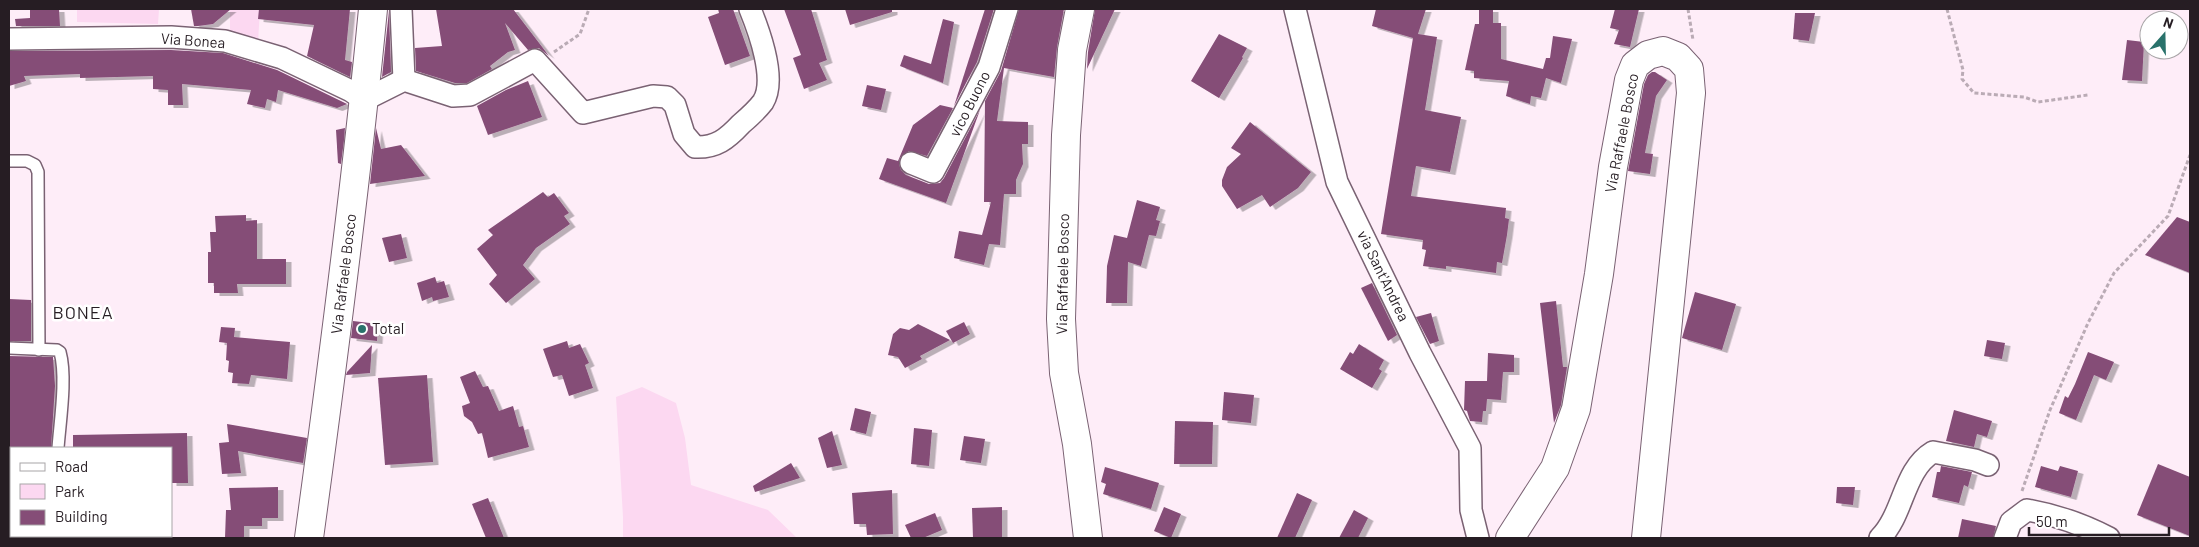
<svg xmlns="http://www.w3.org/2000/svg" width="2199" height="547" font-family="Barlow,sans-serif">
	<defs>
		<filter id="shadow"><feDropShadow dx="5.5" dy="3" stdDeviation="0" flood-color="#0004"/></filter>
	</defs>
	<rect width="100%" height="100%" fill="#feedf8"/>
	<g fill="#fcd8f1">
		<path d="M77,9H159L158,24L77,22Z"/>
		<path d="M230,9H260L258,43L230,36Z"/>
		<path d="M642,387L676,403L685,438L691,485L768,510L797,538H623V517L616,397Z"/>
	</g>
	<g fill="#854d77" filter="url(#shadow)">
		<path d="M30,9H59L60,26H16L15,19L30,18Z"/>
		<path d="M191,9H231L213,24L198,26H194Z"/>
		<path d="M259,9H350L345,60L352,62L350,77L307,56L314,25L258,19Z"/>
		<path d="M436,9H513L549,56L539,48L528,50L505,23L515,50L508,52L490,66L492,69L467,83H455L416,71L415,48L442,46Z"/>
		<path d="M718,9H733L750,56L725,65L708,17L719,13Z"/>
		<path d="M784,9H811L827,60L819,63L827,80L804,89L793,58L801,55Z"/>
		<path d="M845,9H892V12L850,25Z"/>
		<path d="M985,9H994L977,62L954,106Z"/>
		<path d="M1019,9H1064L1057,47L1054,77L1004,68L997,121L1028,122V144H1022L1023,164L1016,180V194H1004L1000,245L989,244L984,265L954,258L959,231L982,235L991,202H984L985,101L1001,71Z"/>
		<path d="M1095,9H1115L1087,69L1088,52Z"/>
		<path d="M1376,9H1426L1418,34L1437,37L1425,110L1461,117L1450,172L1416,166L1411,196L1506,208L1505,218L1509,219L1507,235L1502,263L1497,262L1496,273L1446,266V269L1423,266L1426,250L1422,249L1423,240L1381,234L1413,38L1372,26Z"/>
		<path d="M1479,9H1493V23H1501V59L1543,69L1546,58H1550L1553,36L1572,39L1561,83L1546,78L1541,98L1531,96L1530,104L1506,96L1509,81L1474,78V71L1465,70L1475,24H1479Z"/>
		<path d="M1615,9H1639L1630,47L1614,44L1619,30L1610,28Z"/>
		<path d="M389,11L391,72L382,77Z"/>
		<path d="M1795,13H1815L1809,41L1793,39Z"/>
		<path d="M943,19L954,22L943,83L900,66L904,55L931,64Z"/>
		<path d="M1219,34L1247,48L1242,57L1243,58L1219,98L1191,81Z"/>
		<path d="M2127,40L2144,42L2142,81L2122,80Z"/>
		<path d="M171,50L223,53L277,70L347,104L337,108L278,90L276,102L267,99L265,108L247,104L251,90L182,84L183,105H168V90L153,89V76L80,78V74L24,76L26,81L9,86V51Z"/>
		<path d="M1652,72H1655L1667,80L1656,96L1645,153L1653,154L1650,174L1628,171L1644,84L1648,75Z"/>
		<path d="M528,81L542,117L488,135L477,106L506,90Z"/>
		<path d="M867,85L886,89L881,110L862,106Z"/>
		<path d="M940,105L953,108L927,156L909,151L900,158L899,164L901,170L906,175L929,184L940,183L944,178L980,110L946,203L879,179L887,158L898,161L913,125Z"/>
		<path d="M1250,122L1311,172L1298,188L1270,207L1262,195L1237,209L1222,186V180L1227,167L1241,154L1231,148Z"/>
		<path d="M345,128L344,140L341,164L338,163L336,130Z"/>
		<path d="M376,128L381,149L401,145L425,176L370,184Z"/>
		<path d="M543,192L548,197L554,193L569,213L564,216L570,224L536,248L523,265L535,279L506,303L489,284L497,275L477,249L493,235L488,230Z"/>
		<path d="M1137,200L1160,207L1156,220L1160,221L1156,236L1149,235L1141,266L1128,262L1127,303H1106L1107,266L1114,235L1127,238Z"/>
		<path d="M246,215V221L257,220V259H286V284H237L238,293H214V283H208V252H211L210,232H216L215,216Z"/>
		<path d="M2177,217L2190,222V273L2145,255Z"/>
		<path d="M401,234L407,258L389,262L382,238Z"/>
		<path d="M435,277L437,283L444,281L449,297L433,301L432,297L422,301L417,283Z"/>
		<path d="M1372,283L1397,335L1388,341L1361,288Z"/>
		<path d="M1695,292L1736,304L1722,350L1682,338Z"/>
		<path d="M9,299L31,300V341H9Z"/>
		<path d="M1556,301L1563,367H1567L1561,405L1554,423L1540,303Z"/>
		<path d="M1431,313L1439,341L1430,344L1416,317Z"/>
		<path d="M353,321L378,324L377,341L351,338Z"/>
		<path d="M964,322L970,334L953,343L946,331Z"/>
		<path d="M918,324L950,340L920,356L922,359L905,368L898,357L888,355L893,334L900,328L909,330Z"/>
		<path d="M221,327L235,328L234,337L290,342L287,379L251,375L249,384L232,383L233,373L228,372L229,361L226,360L227,343L219,342Z"/>
		<path d="M1987,340L2005,343L2002,359L1984,356Z"/>
		<path d="M567,341L569,348L580,344L589,363L585,365L593,388L569,396L562,375L553,377L543,349Z"/>
		<path d="M1359,344L1384,360L1379,369L1382,371L1372,388L1340,369L1350,352L1353,354Z"/>
		<path d="M372,345L370,373L346,375L347,372Z"/>
		<path d="M2088,352L2114,362L2106,380L2094,375L2076,420L2059,413L2065,396L2068,398L2075,384Z"/>
		<path d="M1488,353L1514,355V372H1503L1501,400L1487,399L1486,411H1483L1482,422L1470,421L1467,411L1464,410L1465,381H1487Z"/>
		<path d="M9,356L53,357L55,386L51,448H9Z"/>
		<path d="M475,371L483,387L488,386L499,411L513,406L519,427L523,426L529,447L488,458L482,433L478,434L472,422L464,416L462,406L470,403L460,377Z"/>
		<path d="M427,375L433,462L385,465L378,378Z"/>
		<path d="M1224,392L1254,395L1251,423L1222,420Z"/>
		<path d="M855,408L871,412L866,434L850,430Z"/>
		<path d="M1954,410L1992,421L1987,437L1977,434L1974,447L1946,441Z"/>
		<path d="M1175,421L1213,422L1212,464H1174Z"/>
		<path d="M227,424L307,438L303,463L238,451L241,473L222,474L219,443L229,442Z"/>
		<path d="M914,428L932,430L929,466L911,464Z"/>
		<path d="M832,431L842,465L827,468L818,438Z"/>
		<path d="M187,433L188,483H171V448H73V435Z"/>
		<path d="M964,436L985,439L981,463L960,460Z"/>
		<path d="M791,463L800,478L755,492L753,486Z"/>
		<path d="M2158,464L2190,477V536L2137,515Z"/>
		<path d="M1941,466L1972,472L1968,487L1964,485L1959,503L1932,497L1937,472H1940Z"/>
		<path d="M2041,466L2058,471L2060,466L2078,471L2071,497L2035,487Z"/>
		<path d="M1105,467L1159,483L1151,509L1103,494L1106,484L1101,482Z"/>
		<path d="M278,487V518H262V526H244V538H225L226,510H231L229,488Z"/>
		<path d="M1837,487H1855L1853,505L1836,503Z"/>
		<path d="M892,490L893,534L867,535L866,524H854L852,493Z"/>
		<path d="M1297,493L1312,500L1295,538H1277Z"/>
		<path d="M488,498L504,538H486L472,504Z"/>
		<path d="M1002,507V538H973L972,508Z"/>
		<path d="M1164,507L1181,514L1171,538L1154,531Z"/>
		<path d="M1354,510L1368,518L1358,538H1339Z"/>
		<path d="M935,513L942,530L923,538H911L905,525Z"/>
		<path d="M1962,519L1996,526L1993,538H1958Z"/>
	</g>
	<g fill="none" stroke-linecap="round" stroke-linejoin="round">
		<g stroke="#7a6273" stroke-width="14">
			<g id="lane">
				<path d="M9,161H27L35,165L38,172L39,350"/>
				<path d="M9,348L57,350L60,352C67,377 60,421 58,448"/>
				<path d="M35,538L37,536"/>
			</g>
		</g>
		<g stroke="#7a6273" stroke-width="24">
			<g id="street">
				<path d="M401,9L404,80"/>
				<path d="M1295,9L1337,182L1420,353L1470,448L1471,510L1478,538"/>
				<path d="M9,39L171,37L225,41L282,58L351,91L364,100L404,80L453,96L470,95L535,60L583,113L653,96L667,97L675,105L684,134L695,147C716,148 727,139 741,124C748,118 757,110 763,102C777,80 759,31 750,9"/>
				<path d="M911,163L933,172L989,67L1007,9"/>
				<path d="M1880,538C1904,514 1903,470 1933,452L1975,460L1988,465"/>
				<path d="M2005,538L2011,522L2027,510C2057,515 2082,524 2109,538"/>
			</g>
		</g>
		<g stroke="#7a6273" stroke-width="30">
			<g id="secondary">
				<path d="M1080,9L1072,50L1066,135L1061,319L1064,373L1077,444L1088,538"/>
				<path d="M309,538C333,362 356,186 373,9"/>
				<path d="M1510,538L1555,468L1576,409L1599,274L1613,167L1629,80L1635,65L1648,55L1663,51L1678,57L1689,69L1691,93L1646,538"/>
			</g>
		</g>
		<g stroke="#baabb5" stroke-width="3" stroke-dasharray="4 2.5" stroke-linecap="butt">
			<path d="M1688,9L1693,40"/>
			<path d="M1947,9L1963,70L1962,79L1974,93L2024,97L2038,102L2088,95"/>
			<path d="M554,52L580,34L589,9"/>
			<path d="M2022,491L2050,410L2088,323L2114,273L2168,216L2190,155"/>
		</g>
		<use href="#lane" stroke="#fff" stroke-width="11"/>
		<use href="#street" stroke="#fff" stroke-width="21"/>
		<use href="#secondary" stroke="#fff" stroke-width="28"/>
	</g>
	<circle fill="#29726b" stroke="#fff" stroke-width="2" cx="362" cy="329" r="5"/>
	<g text-anchor="middle" stroke-width="5" stroke-linejoin="round" paint-order="stroke">
		<g font-size="15" fill="#261d23" stroke="#fff">
			<text transform="translate(193 41) rotate(4)" y="5">Via Bonea</text>
			<text transform="translate(970 104) rotate(-63)" y="5">vico Buono</text>
			<text transform="translate(1622 133) rotate(-79)" y="5">Via Raffaele Bosco</text>
			<text transform="translate(344 274) rotate(-83)" y="5">Via Raffaele Bosco</text>
			<text transform="translate(1063 274) rotate(-89)" y="5">Via Raffaele Bosco</text>
			<text transform="translate(1383 276) rotate(64)" y="5">via Sant'Andrea</text>
		</g>
		<g font-size="15" fill="#261d23" stroke="#fff" text-anchor="start">
			<text x="372" y="334">Total</text>
		</g>
		<g font-size="18" letter-spacing="1" fill="#261d23" stroke="#fff">
			<text x="83" y="319">BONEA</text>
		</g>
	</g>
	<rect width="2199" height="547" fill="none" stroke="#261d23" stroke-width="20"/>
	<rect x="10" y="447" width="162" height="90" fill="#ffffff" stroke="#a8a5a7"/>
	<rect x="20" y="463" width="25" height="8" fill="#ffffff" stroke="#a8a5a7"/>
	<text x="55" y="472" font-size="15" fill="#261d23">Road</text>
	<rect x="20" y="484" width="25" height="15" fill="#fcd8f1" stroke="#a8a5a7"/>
	<text x="55" y="497" font-size="15" fill="#261d23">Park</text>
	<rect x="20" y="510" width="25" height="15" fill="#854d77" stroke="#a8a5a7"/>
	<text x="55" y="522" font-size="15" fill="#261d23">Building</text>
	<g transform="translate(2164 35) rotate(20)"><circle r="24" fill="#ffffff" stroke="#a8a5a7"/>
	<path d="M0-4L9 19L0 12L-9 19Z" fill="#29726b"/>
	<text y="-8" font-size="14" font-weight="bold" text-anchor="middle" fill="#261d23">N</text>
	</g>
	<path d="M2029 527v8h140v-8" fill="none" stroke="#261d23" stroke-width="2.5"/>
	<text x="2036" y="527" font-size="15" fill="#261d23" stroke="#ffffff" stroke-width="4" paint-order="stroke">50 m</text>
</svg>
